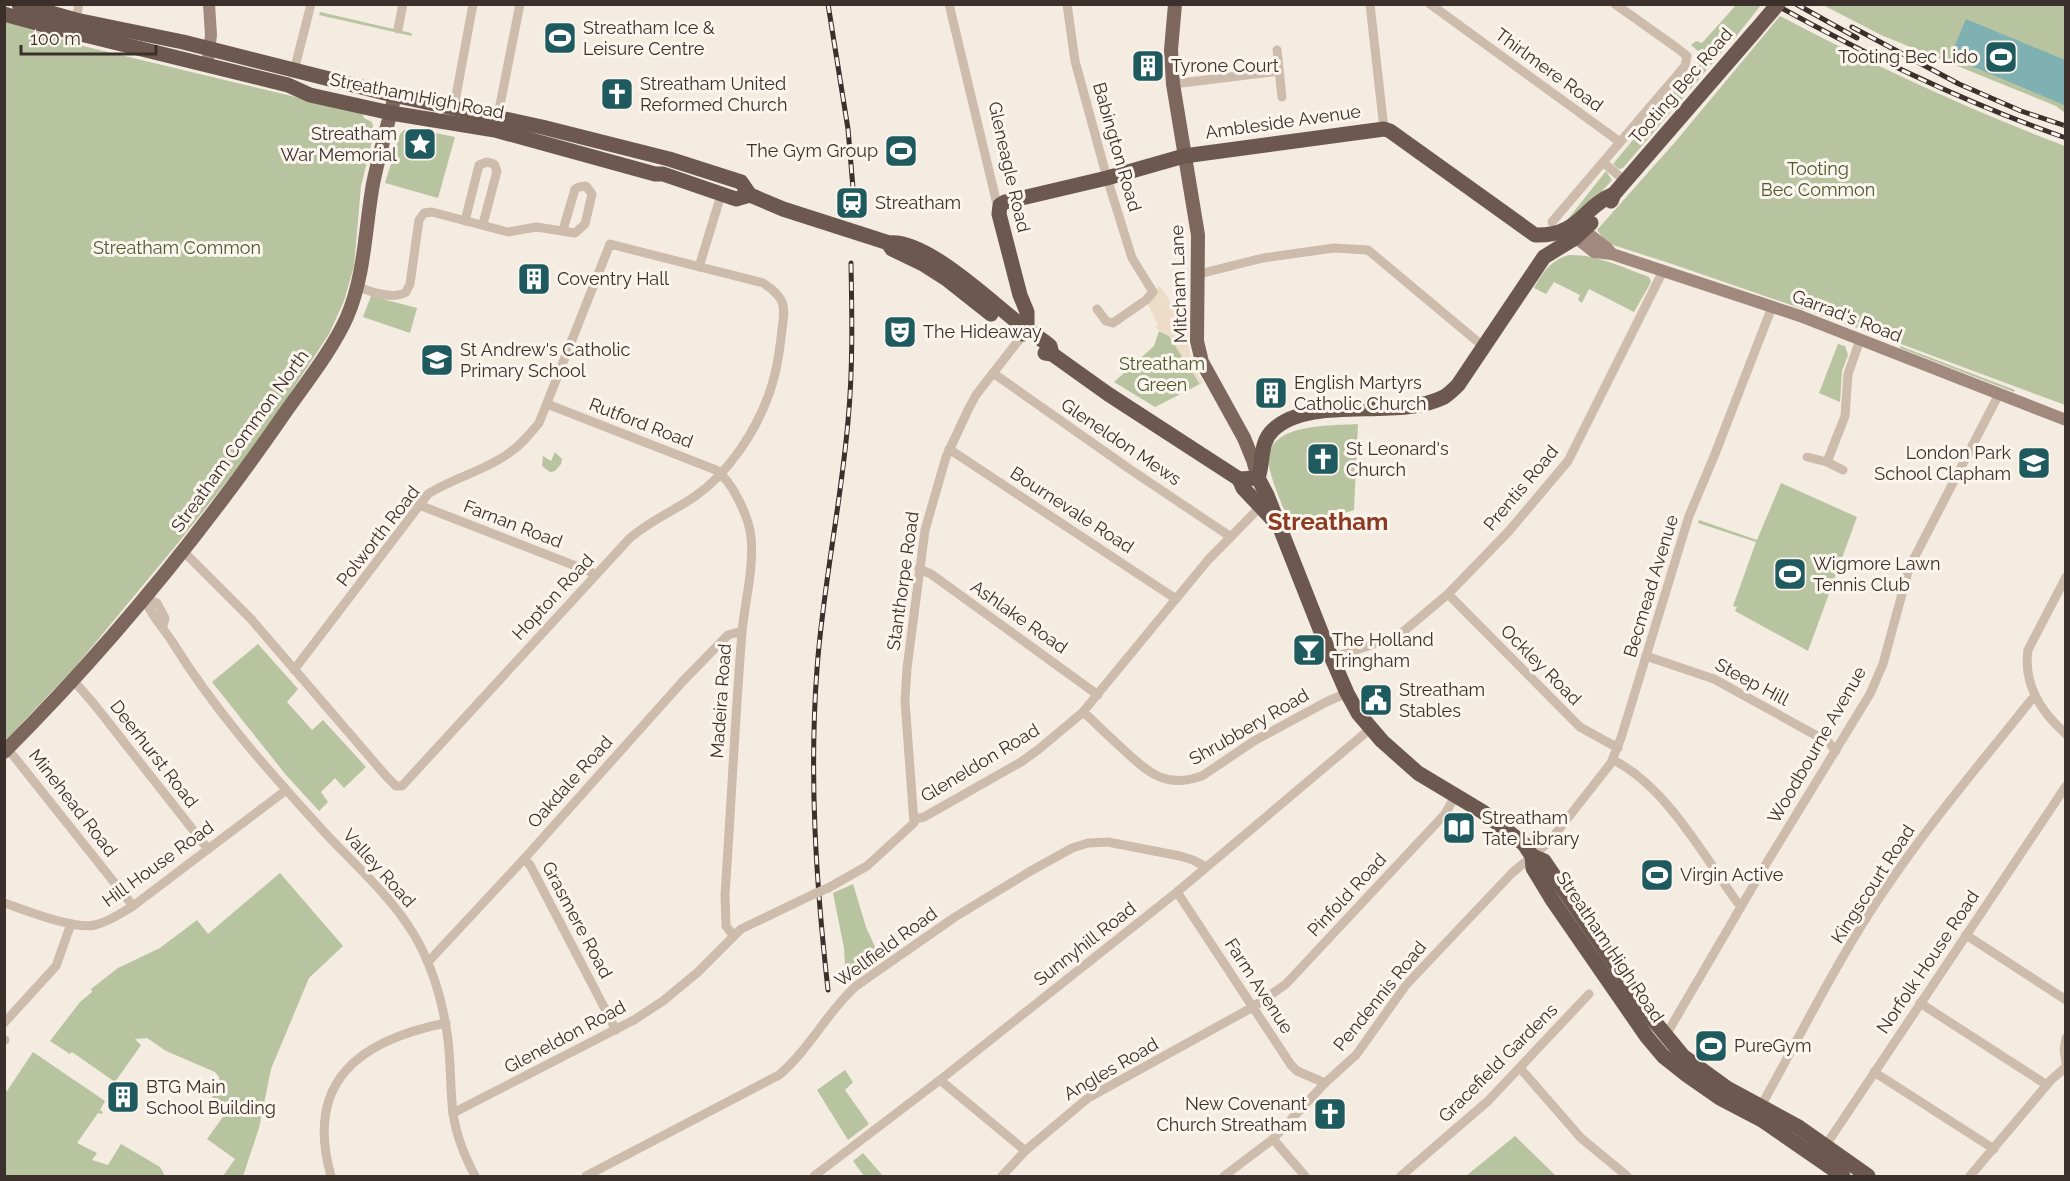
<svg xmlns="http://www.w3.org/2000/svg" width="2070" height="1181" font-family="Raleway,sans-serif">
	<rect width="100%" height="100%" fill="#f4ebe1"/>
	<g fill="#b8c4a0">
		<path d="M1737,4L1761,5L1734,39L1700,53L1691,45L1696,41L1702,43Z"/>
		<path d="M1823,5H2065V113L2056,106L1881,35Z"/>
		<path d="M320,12L411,33L412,36L319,15Z"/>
		<path d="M1780,16C1873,65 1967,109 2065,146V405L1866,331L1672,264L1607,243L1597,230L1676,141Z"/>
		<path d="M5,21L79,45L362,113L364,118L372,122L374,133L361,186L354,266L344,301L329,334L258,442L178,543L76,666L5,741Z"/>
		<path d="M1728,45L1623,168L1619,169L1613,164L1695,65L1708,53Z"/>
		<path d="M416,129L455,137L438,198L385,183L400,134L404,130Z"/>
		<path d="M1606,171L1612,180L1597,197L1564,224Z"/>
		<path d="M1569,255C1596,254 1624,268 1649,277L1651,282L1634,312L1589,289L1582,303L1578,300L1580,295L1554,282L1546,294L1534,288C1543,272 1551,260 1569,255Z"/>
		<path d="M371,296L417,308L410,333L363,317Z"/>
		<path d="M1159,331L1169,336L1200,384L1155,407L1114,382L1154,346Z"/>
		<path d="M1838,344L1845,346L1848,355L1842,371L1840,402L1819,393Z"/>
		<path d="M1900,346L2015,390L2014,392L1900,348Z"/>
		<path d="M1358,424L1354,510L1294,529L1291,526C1284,508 1272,484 1269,465C1263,422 1332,426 1358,424Z"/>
		<path d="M555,452L562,459L561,464L555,471L550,472L542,466L543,456L551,461Z"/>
		<path d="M1781,483L1857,517L1808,651L1735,611L1737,607L1733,606L1756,542L1698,523L1699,520L1757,540Z"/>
		<path d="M258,644L298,689L287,702L312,730L323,720L366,767L344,788L335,778L321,792L328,802L319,811L286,775L212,682Z"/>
		<path d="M280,873L343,946L309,978L271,1069L259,1128L243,1176H223L235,1159L207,1139L228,1110L211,1099L220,1085L219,1077L215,1072L166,1051L147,1038L135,1039L141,1045L115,1082L72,1052L70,1054L50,1041L80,1002L92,992L91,989L118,968L160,948L197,920L208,934Z"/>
		<path d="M853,884L866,927L880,958L853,977L848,973L845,966L844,948L833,893Z"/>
		<path d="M33,1052L105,1101L100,1110L103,1112L101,1114L98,1113L77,1143L97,1153L92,1160L108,1165L121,1144L160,1167L165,1176H5V1090L7,1091Z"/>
		<path d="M845,1070L853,1082L845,1090L869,1124L848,1140L817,1090Z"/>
		<path d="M1515,1136L1556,1176H1466Z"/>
		<path d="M863,1153L883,1176H864L853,1161Z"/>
	</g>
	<path fill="#ecdcc8" d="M1160,286L1176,311L1181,313L1187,307L1189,308L1188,345L1194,368L1203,383L1200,384L1169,336L1155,327L1158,324L1144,297Z"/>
	<path fill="#7fb0b2" d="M1966,19L2065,60L2064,105L1950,57Z"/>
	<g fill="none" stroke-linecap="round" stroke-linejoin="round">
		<g stroke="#cdbbac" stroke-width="9">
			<path d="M949,4L996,200L1000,205"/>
			<path d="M1067,4L1075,61L1107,178L1132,258L1153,292L1146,300L1113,323L1106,321L1097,309"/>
			<path d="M1370,4L1384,129"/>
			<path d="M1430,4L1620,142"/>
			<path d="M76,20L79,4"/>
			<path d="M398,29L403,4"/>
			<path d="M1277,50L1282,97"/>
			<path d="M294,71L311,4"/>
			<path d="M1173,84L1279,71"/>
			<path d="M454,107L473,4"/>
			<path d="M497,120L520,4"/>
			<path d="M1604,163L1625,181"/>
			<path d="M465,221L479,165L487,162L494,164L497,171L483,224"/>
			<path d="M1552,222L1685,66L1687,56L1677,48L1615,4"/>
			<path d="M699,267L721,195"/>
			<path d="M1199,274L1263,258L1334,248L1368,250L1484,347"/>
			<path d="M357,286C370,292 394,300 406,292L410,284L419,220L424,213L432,212L508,232L536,227L575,233L585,224L592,194L586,186L579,187L575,189L563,230"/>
			<path d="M993,373L1131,470L1231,537"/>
			<path d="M547,404L716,470C732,481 749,517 751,537C754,568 745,601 742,632C735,720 731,808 725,895L726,926L733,935"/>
			<path d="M949,449L1176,599"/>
			<path d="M1807,457L1827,462L1843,470"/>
			<path d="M1827,462L1845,416L1848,374L1860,340"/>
			<path d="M419,505L591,572L595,575"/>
			<path d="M183,551L251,619L387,777L396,786H402L629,539C649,521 672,512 694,497C728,474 757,430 770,391C776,374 779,356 781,338C784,310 790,300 763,283L610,244L539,423C530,434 521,445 509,453C485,471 454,477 428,494L294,670"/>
			<path d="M919,569L931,574L1098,695"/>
			<path d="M2066,577L2028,650C2023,684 2041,712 2066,734"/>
			<path d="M1448,594L1580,727L1618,748"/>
			<path d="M144,598C151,616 163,627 173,643C214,709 265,767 317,824C349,860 388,892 413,933C433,966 443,1002 448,1040C451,1064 450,1089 453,1113C456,1135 465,1157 475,1176"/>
			<path d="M144,598L157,603L165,618L163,626"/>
			<path d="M1646,656L1714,679L1828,742L1836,751"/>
			<path d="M1332,658L1398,636L1448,594L1509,531L1568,461L1663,271"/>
			<path d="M73,680L94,704L208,849"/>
			<path d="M1082,713L1088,716C1100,728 1113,740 1126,752C1151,775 1167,788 1202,776L1254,741L1326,702L1347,693"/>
			<path d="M8,749L133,906"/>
			<path d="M1613,760C1665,785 1704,856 1737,902L1741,905"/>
			<path d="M915,819L924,817L1021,762L1039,749L1082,713L1208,560L1260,507"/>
			<path d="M524,859L530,865L616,1030"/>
			<path d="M828,888L867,866L914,823L905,701L907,668L925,530L946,457L968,410L976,395L1022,336"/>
			<path d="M1177,892L1291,1065L1297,1071L1325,1083"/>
			<path d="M4,903C26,910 74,930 95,925C109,922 121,913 133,906L285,791"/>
			<path d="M1966,935L2066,1000"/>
			<path d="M428,962L524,859L683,681L728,635L742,631"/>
			<path d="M1920,1003L2047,1085"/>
			<path d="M4,1023L56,966L71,924"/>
			<path d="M1666,1035L1766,864L1870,694L1883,664L1909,568L1999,394"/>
			<path d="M2066,1038L2064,1050L2066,1063"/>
			<path d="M4,1040H5"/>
			<path d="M1520,1068L1581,1138L1627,1176"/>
			<path d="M1874,1072L1994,1149"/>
			<path d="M940,1080L1022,1148L1026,1150"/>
			<path d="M1761,1106C1802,1033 1839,956 1886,888C1930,822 1982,762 2031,700L2035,697"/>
			<path d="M453,1113L634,1020L663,1001L698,972L741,929L814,894"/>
			<path d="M1273,1139L1305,1176"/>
			<path d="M1824,1148L2066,786"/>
			<path d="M331,1176C304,1081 360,1040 446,1023"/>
			<path d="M586,1176L779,1075C809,1050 827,1012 856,986L955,917L1029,872L1072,848L1088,843L1108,842L1180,856L1193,860L1206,867"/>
			<path d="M814,1176L940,1080L1177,892L1370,729"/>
			<path d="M1002,1176L1026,1150L1088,1098L1253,1007L1286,984L1445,814L1455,796"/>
			<path d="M1224,1176L1273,1139L1325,1083L1356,1055L1406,985L1512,873L1549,842L1611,763L1621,738L1689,516L1715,454L1772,307"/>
			<path d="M1401,1176L1488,1101L1589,994"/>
			<path d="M1970,1176L2051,1080L2066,1067"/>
		</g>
		<g stroke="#a18a7d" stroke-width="12">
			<path d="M207,66L211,35L209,4"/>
			<path d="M1577,225L1607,248L1612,254"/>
			<path d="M1570,233L1594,252L1612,254L1800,316L2066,420"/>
		</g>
		<g stroke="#7d675c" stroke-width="14">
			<path d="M1175,4L1171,50L1173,84L1198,235L1197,341L1202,362L1244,438L1253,460L1258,478"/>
			<path d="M4,752C106,650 198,538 280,420C301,389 332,351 347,317C365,275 365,228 373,184C379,154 388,125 395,95"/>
		</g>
		<g stroke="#6c584f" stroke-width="15">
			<path d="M19,4L76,20L183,42L393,95L542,127L669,159L741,182L750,195L783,209L889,243C924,238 989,300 1016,321C1027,330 1039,337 1050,346L1052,354"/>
			<path d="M4,14L44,25L288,85L310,95L391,113L495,130L655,174H663L736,199L750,195"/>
			<path d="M1611,201L1614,194L1755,31"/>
			<path d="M890,246L892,249L923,264L948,280L991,314"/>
			<path d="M1023,334L1027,324V312L1020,295L999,214L1000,205L1005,202L1107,178L1184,156L1384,129L1390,131L1535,235C1580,236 1581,208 1614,194"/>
			<path d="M1045,353L1052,354L1108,394L1239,479L1258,478"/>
			<path d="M1258,478L1267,495L1327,647L1347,693L1358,713L1382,741L1418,773L1483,812L1524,844L1532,856L1533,868L1553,901L1647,1037L1663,1056L1687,1075L1720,1098L1762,1120L1843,1176"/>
			<path d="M1258,478C1264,462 1259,443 1273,430C1311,394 1397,421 1444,397C1449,394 1454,389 1458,385L1544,257L1575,238L1591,223"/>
			<path d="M1239,479L1243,488L1276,523"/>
			<path d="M1532,856L1544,861L1650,1016L1683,1056L1727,1088L1797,1126L1868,1176"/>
		</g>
		<g stroke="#3b302b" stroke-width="5">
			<g id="rail">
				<path d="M828,4L848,129L853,188"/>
				<path d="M1774,4C1868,56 1965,103 2066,138"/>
				<path d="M1796,4L1857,38"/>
				<path d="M1852,27L1959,84L2021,111L2066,126"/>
				<path d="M828,990C816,883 809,776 817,669C823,586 841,504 848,421C853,369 852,316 851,263"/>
			</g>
		</g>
		<use href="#rail" stroke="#fbf5ee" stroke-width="3" stroke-dasharray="9" stroke-linecap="butt"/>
		<path stroke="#cdbbac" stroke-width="9" d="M814,894L828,888"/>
		<path stroke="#6c584f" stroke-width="15" d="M1755,31L1778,4"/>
	</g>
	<defs>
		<g id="stadium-square" transform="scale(1.725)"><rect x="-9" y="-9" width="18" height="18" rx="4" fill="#1f5a5e" stroke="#fbf5ee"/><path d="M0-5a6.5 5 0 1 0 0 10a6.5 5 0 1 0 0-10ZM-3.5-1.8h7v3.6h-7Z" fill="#fff"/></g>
		<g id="building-square" transform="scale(1.725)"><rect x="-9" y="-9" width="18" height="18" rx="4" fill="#1f5a5e" stroke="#fbf5ee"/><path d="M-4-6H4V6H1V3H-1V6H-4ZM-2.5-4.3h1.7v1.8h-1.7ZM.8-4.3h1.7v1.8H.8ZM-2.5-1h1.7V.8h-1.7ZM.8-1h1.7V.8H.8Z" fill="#fff"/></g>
		<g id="church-square" transform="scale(1.725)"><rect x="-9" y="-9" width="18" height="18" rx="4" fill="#1f5a5e" stroke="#fbf5ee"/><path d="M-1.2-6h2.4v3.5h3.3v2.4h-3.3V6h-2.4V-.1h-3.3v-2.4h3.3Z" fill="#fff"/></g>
		<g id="sight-square" transform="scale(1.725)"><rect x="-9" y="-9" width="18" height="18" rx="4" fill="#1f5a5e" stroke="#fbf5ee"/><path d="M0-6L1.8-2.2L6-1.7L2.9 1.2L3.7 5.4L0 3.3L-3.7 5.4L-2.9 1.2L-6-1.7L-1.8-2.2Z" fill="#fff"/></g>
		<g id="station-square" transform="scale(1.725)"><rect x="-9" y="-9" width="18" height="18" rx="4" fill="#1f5a5e" stroke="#fbf5ee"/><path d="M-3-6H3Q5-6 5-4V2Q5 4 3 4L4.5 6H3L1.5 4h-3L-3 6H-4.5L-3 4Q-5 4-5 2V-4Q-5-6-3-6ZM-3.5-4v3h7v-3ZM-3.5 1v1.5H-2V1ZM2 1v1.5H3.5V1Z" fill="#fff"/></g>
		<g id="theatre-square" transform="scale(1.725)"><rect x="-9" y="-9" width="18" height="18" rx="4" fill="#1f5a5e" stroke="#fbf5ee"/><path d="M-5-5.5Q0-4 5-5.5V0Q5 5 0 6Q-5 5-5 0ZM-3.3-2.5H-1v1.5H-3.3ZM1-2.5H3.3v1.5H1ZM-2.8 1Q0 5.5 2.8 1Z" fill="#fff"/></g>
		<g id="school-square" transform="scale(1.725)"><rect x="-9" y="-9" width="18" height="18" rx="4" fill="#1f5a5e" stroke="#fbf5ee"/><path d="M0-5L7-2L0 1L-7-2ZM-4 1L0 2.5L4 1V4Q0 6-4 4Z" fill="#fff"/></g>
		<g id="bar-square" transform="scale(1.725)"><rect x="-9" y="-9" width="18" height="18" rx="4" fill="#1f5a5e" stroke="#fbf5ee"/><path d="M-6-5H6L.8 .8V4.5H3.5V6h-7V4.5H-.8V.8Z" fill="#fff"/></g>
		<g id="civic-square" transform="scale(1.725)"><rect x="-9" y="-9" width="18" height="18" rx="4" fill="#1f5a5e" stroke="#fbf5ee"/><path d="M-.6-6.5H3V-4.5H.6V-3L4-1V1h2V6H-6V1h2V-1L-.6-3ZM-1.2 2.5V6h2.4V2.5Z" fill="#fff"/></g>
		<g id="library-square" transform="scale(1.725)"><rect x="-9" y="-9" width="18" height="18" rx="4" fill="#1f5a5e" stroke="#fbf5ee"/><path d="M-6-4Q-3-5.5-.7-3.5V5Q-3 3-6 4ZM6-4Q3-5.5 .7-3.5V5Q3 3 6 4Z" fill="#fff"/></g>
	</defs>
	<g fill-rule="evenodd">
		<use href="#stadium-square" x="560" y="38"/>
		<use href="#stadium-square" x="2001" y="57"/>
		<use href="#building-square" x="1148" y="66"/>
		<use href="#church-square" x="617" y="94"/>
		<use href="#sight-square" x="420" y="144"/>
		<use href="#stadium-square" x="901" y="151"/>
		<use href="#station-square" x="852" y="203"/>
		<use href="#building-square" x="534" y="279"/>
		<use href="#theatre-square" x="900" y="332"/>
		<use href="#school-square" x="437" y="360"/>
		<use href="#building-square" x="1271" y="393"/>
		<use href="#church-square" x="1323" y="459"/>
		<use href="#school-square" x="2034" y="463"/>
		<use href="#stadium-square" x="1790" y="574"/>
		<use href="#bar-square" x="1309" y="650"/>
		<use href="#civic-square" x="1376" y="700"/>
		<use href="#library-square" x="1459" y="828"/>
		<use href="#stadium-square" x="1657" y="875"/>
		<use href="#stadium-square" x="1711" y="1046"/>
		<use href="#building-square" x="123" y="1097"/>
		<use href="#church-square" x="1330" y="1114"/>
	</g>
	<g text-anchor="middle" stroke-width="6" stroke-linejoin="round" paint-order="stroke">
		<g font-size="18" fill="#3b302b" stroke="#fbf5ee" text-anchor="start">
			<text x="583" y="34">Streatham Ice &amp;<tspan x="583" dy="21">Leisure Centre</tspan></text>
			<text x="1978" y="63" text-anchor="end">Tooting Bec Lido</text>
			<text x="1171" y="72">Tyrone Court</text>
			<text x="640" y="90">Streatham United<tspan x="640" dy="21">Reformed Church</tspan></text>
			<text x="397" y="140" text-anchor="end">Streatham<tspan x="397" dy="21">War Memorial</tspan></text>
			<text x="878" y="157" text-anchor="end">The Gym Group</text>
			<text x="875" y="209">Streatham</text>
			<text x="557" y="285">Coventry Hall</text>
			<text x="923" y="338">The Hideaway</text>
			<text x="460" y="356">St Andrew's Catholic<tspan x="460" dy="21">Primary School</tspan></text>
			<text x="1294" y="389">English Martyrs<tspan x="1294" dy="21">Catholic Church</tspan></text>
			<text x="1346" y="455">St Leonard's<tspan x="1346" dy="21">Church</tspan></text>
			<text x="2011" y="459" text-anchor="end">London Park<tspan x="2011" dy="21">School Clapham</tspan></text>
			<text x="1813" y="570">Wigmore Lawn<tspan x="1813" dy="21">Tennis Club</tspan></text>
			<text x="1332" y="646">The Holland<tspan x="1332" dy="21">Tringham</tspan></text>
			<text x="1399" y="696">Streatham<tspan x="1399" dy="21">Stables</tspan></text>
			<text x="1482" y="824">Streatham<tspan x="1482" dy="21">Tate Library</tspan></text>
			<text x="1680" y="881">Virgin Active</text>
			<text x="1734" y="1052">PureGym</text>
			<text x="146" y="1093">BTG Main<tspan x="146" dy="21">School Building</tspan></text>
			<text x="1307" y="1110" text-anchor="end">New Covenant<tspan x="1307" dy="21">Church Streatham</tspan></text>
		</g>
		<g font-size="18" fill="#3b302b" stroke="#fbf5ee">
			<text transform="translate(1549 70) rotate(36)" y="6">Thirlmere Road</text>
			<text transform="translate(1681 86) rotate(-49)" y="6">Tooting Bec Road</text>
			<text transform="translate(417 96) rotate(11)" y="6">Streatham High Road</text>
			<text transform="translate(1283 122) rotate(-8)" y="6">Ambleside Avenue</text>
			<text transform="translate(1117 147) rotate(74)" y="6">Babington Road</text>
			<text transform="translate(1009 167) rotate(77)" y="6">Gleneagle Road</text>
			<text transform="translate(1179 284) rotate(-92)" y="6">Mitcham Lane</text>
			<text transform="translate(1847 316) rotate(21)" y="6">Garrad's Road</text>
			<text transform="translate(641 423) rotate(21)" y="6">Rutford Road</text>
			<text transform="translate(240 441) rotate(-54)" y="6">Streatham Common North</text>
			<text transform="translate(1121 442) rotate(34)" y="6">Gleneldon Mews</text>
			<text transform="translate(1521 488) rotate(-50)" y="6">Prentis Road</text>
			<text transform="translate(1072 510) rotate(33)" y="6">Bournevale Road</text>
			<text transform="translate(513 524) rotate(21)" y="6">Farnan Road</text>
			<text transform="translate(378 536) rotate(-52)" y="6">Polworth Road</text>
			<text transform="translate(903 581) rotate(-82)" y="6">Stanthorpe Road</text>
			<text transform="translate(1651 586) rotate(-73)" y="6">Becmead Avenue</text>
			<text transform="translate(553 597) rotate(-47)" y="6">Hopton Road</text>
			<text transform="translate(1019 617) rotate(35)" y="6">Ashlake Road</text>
			<text transform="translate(1541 665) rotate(45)" y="6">Ockley Road</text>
			<text transform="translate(1752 682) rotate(28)" y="6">Steep Hill</text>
			<text transform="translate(721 701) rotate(-86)" y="6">Madeira Road</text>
			<text transform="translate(1249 727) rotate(-30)" y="6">Shrubbery Road</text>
			<text transform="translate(1817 745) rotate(-60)" y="6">Woodbourne Avenue</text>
			<text transform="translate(154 754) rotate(52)" y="6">Deerhurst Road</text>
			<text transform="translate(980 763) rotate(-31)" y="6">Gleneldon Road</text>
			<text transform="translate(570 782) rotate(-48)" y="6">Oakdale Road</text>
			<text transform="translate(73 803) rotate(52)" y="6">Minehead Road</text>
			<text transform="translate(158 864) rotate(-36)" y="6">Hill House Road</text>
			<text transform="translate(379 868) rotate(48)" y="6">Valley Road</text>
			<text transform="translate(1873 884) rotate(-57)" y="6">Kingscourt Road</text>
			<text transform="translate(1347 895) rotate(-47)" y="6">Pinfold Road</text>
			<text transform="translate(577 920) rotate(62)" y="6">Grasmere Road</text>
			<text transform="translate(1085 944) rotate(-38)" y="6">Sunnyhill Road</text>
			<text transform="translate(886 947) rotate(-36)" y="6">Wellfield Road</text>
			<text transform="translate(1610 947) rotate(56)" y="6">Streatham High Road</text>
			<text transform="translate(1928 962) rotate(-56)" y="6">Norfolk House Road</text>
			<text transform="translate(1259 986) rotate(57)" y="6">Farm Avenue</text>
			<text transform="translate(1380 996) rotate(-51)" y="6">Pendennis Road</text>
			<text transform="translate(565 1037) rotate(-28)" y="6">Gleneldon Road</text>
			<text transform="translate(1498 1063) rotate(-45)" y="6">Gracefield Gardens</text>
			<text transform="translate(1111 1069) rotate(-30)" y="6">Angles Road</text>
		</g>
		<g font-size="18" fill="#4a5a2e" stroke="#fbf5ee">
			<text x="1818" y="175">Tooting<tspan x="1818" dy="21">Bec Common</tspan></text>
			<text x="177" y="254">Streatham Common</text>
			<text x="1162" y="370">Streatham<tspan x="1162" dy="21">Green</tspan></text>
		</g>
		<g font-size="24" font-weight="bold" fill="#8c3b22" stroke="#fbf5ee">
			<text x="1328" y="530">Streatham</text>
		</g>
	</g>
	<rect width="2070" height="1181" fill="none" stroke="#3b302b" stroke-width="12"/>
	<path d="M21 45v9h135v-9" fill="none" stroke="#3b302b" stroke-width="3"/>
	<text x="30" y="45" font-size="18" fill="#3b302b" stroke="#fbf5ee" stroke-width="4.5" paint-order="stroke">100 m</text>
</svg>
